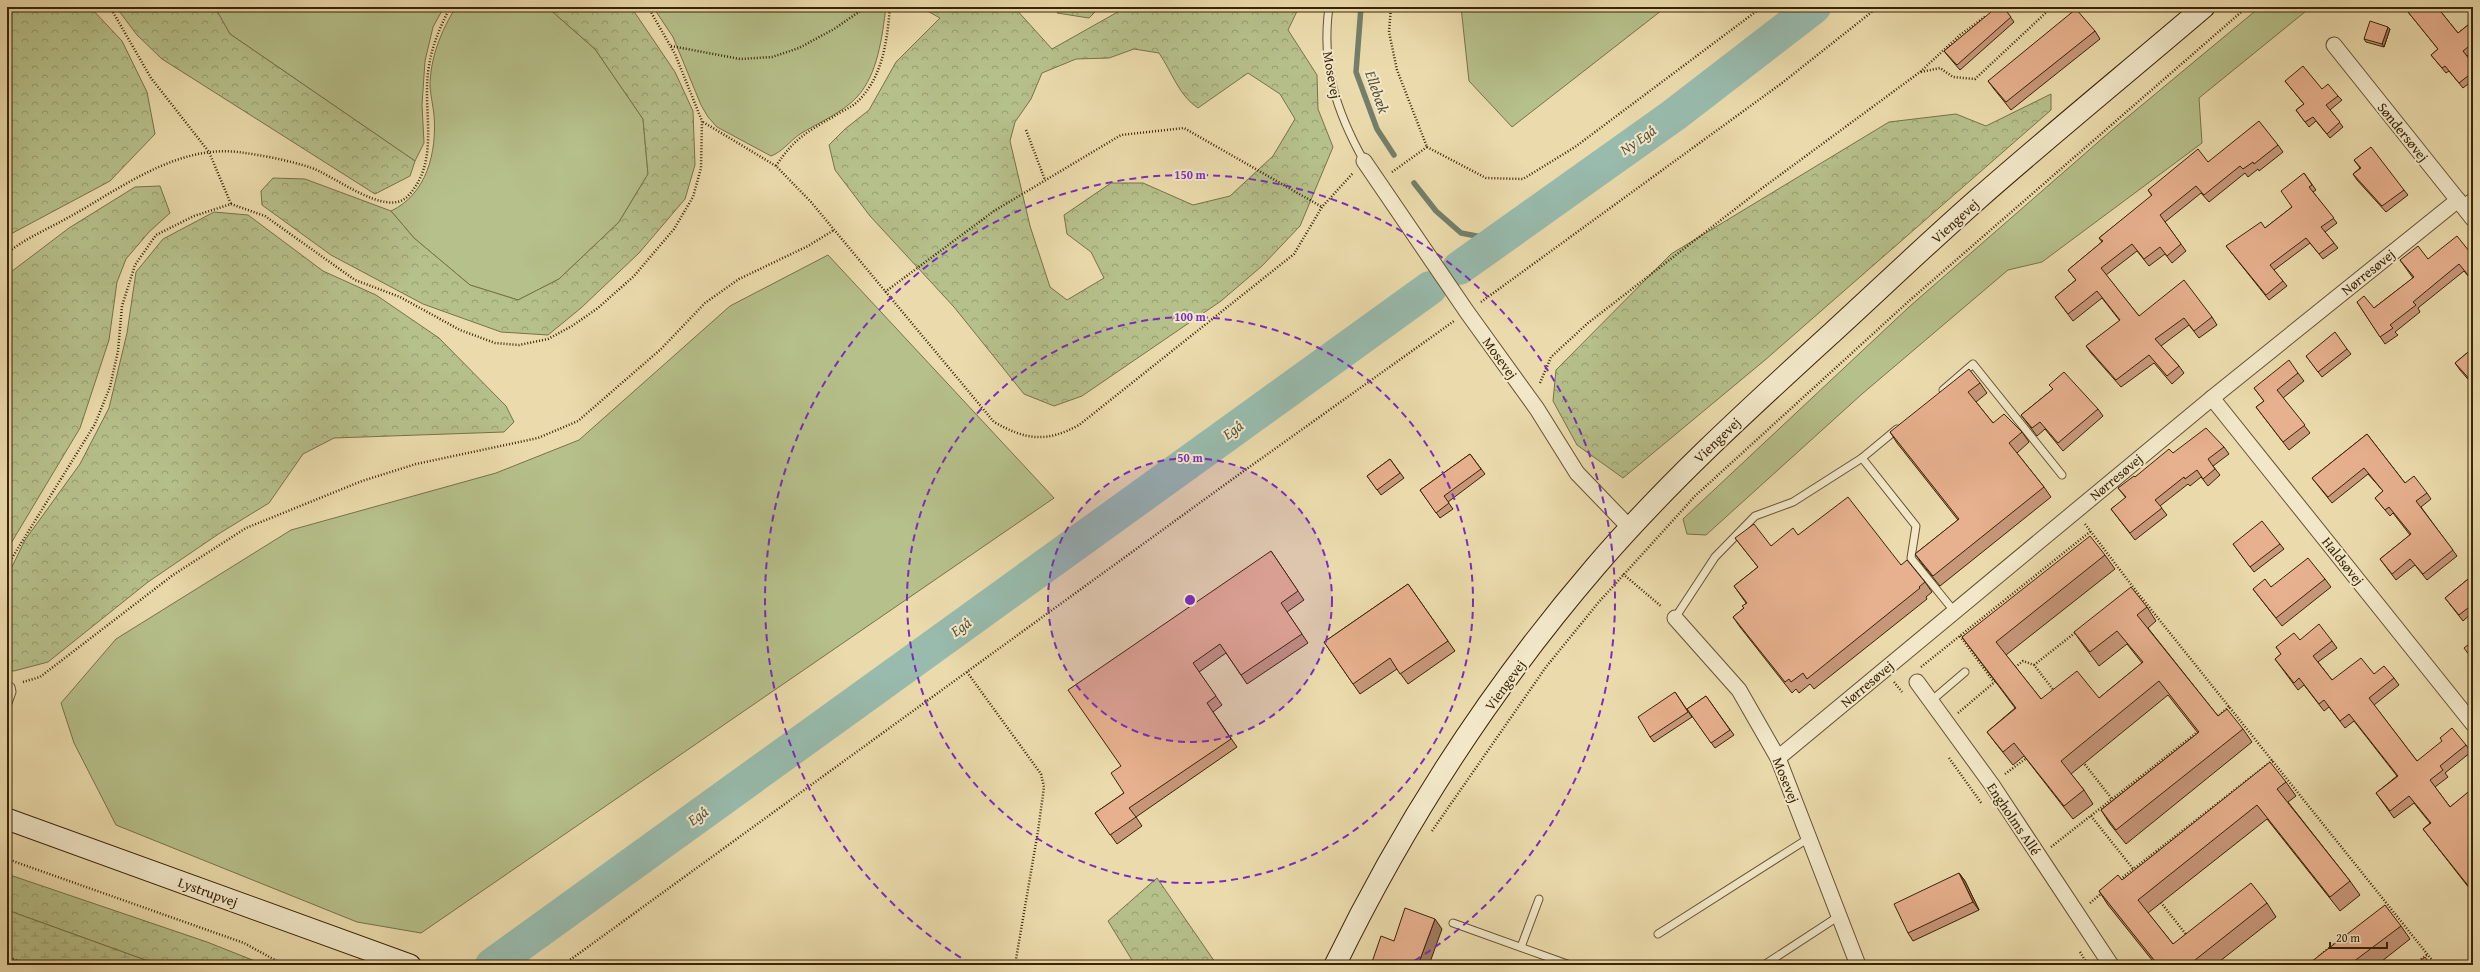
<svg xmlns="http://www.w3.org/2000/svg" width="2480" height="972" font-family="'Gentium Book Plus',serif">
	<defs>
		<pattern id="forest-crowns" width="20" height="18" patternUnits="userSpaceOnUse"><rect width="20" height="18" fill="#b6c08a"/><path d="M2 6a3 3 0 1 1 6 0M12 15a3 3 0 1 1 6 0" fill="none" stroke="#959c6f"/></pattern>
		<pattern id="wetland-marsh" width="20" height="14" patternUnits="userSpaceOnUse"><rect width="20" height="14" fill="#b6c08a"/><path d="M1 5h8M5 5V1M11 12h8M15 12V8" fill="none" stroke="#959c6f"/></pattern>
	</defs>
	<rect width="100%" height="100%" fill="#ebdbac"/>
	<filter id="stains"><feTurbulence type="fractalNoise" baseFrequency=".005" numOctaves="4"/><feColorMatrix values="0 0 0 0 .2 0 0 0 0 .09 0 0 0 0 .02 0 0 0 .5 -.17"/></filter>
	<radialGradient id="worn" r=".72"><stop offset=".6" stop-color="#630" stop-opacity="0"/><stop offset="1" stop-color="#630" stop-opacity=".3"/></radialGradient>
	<g fill="#b6c08a" stroke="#787248">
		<path d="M218,7H444L433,27L425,61L422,105L424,143L415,161L230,34L215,9Z"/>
		<path d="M456,7H547L595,49L643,119L648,174L619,222L559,279L518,300L470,285L414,238L391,211C427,194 437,152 434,115C433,106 431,97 430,87C430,58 441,31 456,7Z"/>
		<path d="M653,7H886C882,37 878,74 857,97C842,113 818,123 800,134C790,141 782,152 771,156L717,127L708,117L701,105L673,37Z"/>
		<path d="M1461,7H1666L1512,127L1469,81Z"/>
		<path d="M2260,7H2311L2199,98L2202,143L2042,262L2008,270L1862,394L1706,535L1687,534L1683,519L1909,307L2112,130Z"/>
		<path d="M828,255L1054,498L421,933L357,922L116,825L74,743L61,703L116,639L291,530L496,473L579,440L730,306Z"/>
	</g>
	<g fill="url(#forest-crowns)" stroke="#787248" fill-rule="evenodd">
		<path d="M7,7H90L122,41L147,92L155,134L110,181L7,236Z"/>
		<path d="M116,7H218L216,9L230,34L415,161L410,176L375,194L162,59L137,35Z"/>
		<path d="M547,7H631L675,72L693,111L695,165L685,199L639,253L581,308L548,335L501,332L423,304L331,255L262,205L261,191L273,178L305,179L391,211L414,238L470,285L518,300L559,279L619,222L648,174L643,119L595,49Z"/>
		<path d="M920,7H1014L1052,49L1123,9L1131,7H1299L1288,30L1317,75L1318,109L1333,147L1300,226L1262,266L1221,301L1082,396L1054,406L1024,394L954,307L870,216L835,170L829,145L845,129L869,110L896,62L940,18ZM1134,49L1159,53C1172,72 1179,96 1198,108L1248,73L1280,94L1295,119L1273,156L1230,196L1193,205L1143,183H1111L1064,215L1067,234L1091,252L1104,278L1067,300L1050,287L1030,226L1010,141L1015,122L1031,99L1042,73L1076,59L1109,58Z"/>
		<path d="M1062,7H1100L1089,18L1057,13Z"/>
		<path d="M2051,94V110L1765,360L1623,478L1577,445L1553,401L1556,370L1671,254L1889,122L1956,114L1986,126Z"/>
		<path d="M160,186L170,213L149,232L126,259L117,282L109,340L80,428L7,550V275L69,228L135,187Z"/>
		<path d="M214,212L248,215L323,271L376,295L439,338L506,406L514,422L504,432L334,438L303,454L269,503L220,533L148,582L48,662L14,671L7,670V577L25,540L80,464L109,408L127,333L136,272L163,239Z"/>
		<path d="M7,874L207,942L265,965H159L7,910Z"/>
		<path d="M1157,878L1217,965H1135L1108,921Z"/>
	</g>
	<path fill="url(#wetland-marsh)" stroke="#787248" d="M7,910L159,965H7Z"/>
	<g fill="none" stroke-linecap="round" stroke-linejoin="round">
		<g stroke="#737f6a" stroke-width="5.5">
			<path d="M1361,7L1356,72L1377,129L1394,155"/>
			<path d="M1414,183L1436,211L1461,233L1497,240"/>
		</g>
		<g stroke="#98bbad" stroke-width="34">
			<path d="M1459,268L1674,115L1814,7"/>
			<path d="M492,965L1430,288"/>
		</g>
		<g stroke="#675230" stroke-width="9">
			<g id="lane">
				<path d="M1329,7C1321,65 1336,111 1364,161"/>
				<path d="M2461,204L2473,196"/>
				<path d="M1943,390L1973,364L2062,475"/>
				<path d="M1862,458L1916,526L1911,558L1954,611"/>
				<path d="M1675,618L1715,557L1755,516L1793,502L1862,458L1897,429"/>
				<path d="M7,685L11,687L12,692L7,706"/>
				<path d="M1931,701L1965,672"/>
				<path d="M1453,923L1570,965"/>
				<path d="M1658,934L1809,838"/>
				<path d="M1521,947L1539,899"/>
				<path d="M1764,965L1839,916"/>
			</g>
		</g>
		<g stroke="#675230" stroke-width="17">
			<g id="street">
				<path d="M2334,45L2473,219"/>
				<path d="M1364,161L1467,312L1537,409L1577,473L1630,528"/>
				<path d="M2212,398L2473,724"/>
				<path d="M1675,618L1739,690L1778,758L1858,965"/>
				<path d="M1917,682L1992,785L2111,965"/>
				<path d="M1778,758L2212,398L2458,200"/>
			</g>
		</g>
		<g stroke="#3b2406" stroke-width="23">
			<g id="secondary">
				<path d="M7,819L410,965"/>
				<path d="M1335,965C1404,823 1493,686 1596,566C1669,481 1752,406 1834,331C1882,287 1930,241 1979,198C2053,133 2129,71 2204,7"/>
			</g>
		</g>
		<g stroke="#3b2406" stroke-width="2.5" stroke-dasharray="1 2" stroke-linecap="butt">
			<path d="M110,7L151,78L209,152L231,204"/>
			<path d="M1391,7L1389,32L1397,70L1427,147"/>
			<path d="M671,46L740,59L772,57L799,48L834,29L866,7"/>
			<path d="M1921,72L1940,68L1953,77L1975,79L2052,7"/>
			<path d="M703,122L776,166L811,202L994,422C1026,440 1046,443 1079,425L1294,254L1322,207L1353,173"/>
			<path d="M1026,130L1045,180"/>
			<path d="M1427,147L1486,178L1523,179L1575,147L1762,7"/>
			<path d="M776,166C793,140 806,132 833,117C840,112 850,108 856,103C883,78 887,41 890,7"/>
			<path d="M1392,172L1427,147"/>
			<path d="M7,253C26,238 50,228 71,216C121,188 177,145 238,152C261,155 287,160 309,167C333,174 386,219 408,196C440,162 423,114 428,73C431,47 439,30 450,7"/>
			<path d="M885,292L994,211L1121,135L1184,128L1322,207"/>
			<path d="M1481,302L1782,83L1878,7"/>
			<path d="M1540,383L1551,357L1588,323L1761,189L1920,72L1960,35L1986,16"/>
			<path d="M2085,524L2133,587L2436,965"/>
			<path d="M7,566L95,424L110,387L118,351L122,306L135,265L156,235L194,216L231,204L265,216L355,280L400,297L460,330L495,343L519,345L548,339L572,326L598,308L634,276L674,229L693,197L701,168L702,121L675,54L648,7"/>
			<path d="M1623,574L1662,607"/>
			<path d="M1960,636L1994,682"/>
			<path d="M2034,665L2076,632"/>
			<path d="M1921,667L2091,531"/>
			<path d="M2013,669L2023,661L2034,665L2055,692"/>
			<path d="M967,672L1041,774L1044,787L1038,831L1015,965"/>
			<path d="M23,682L40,677L173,575L246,528L362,481L416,464L538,438L578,421L661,349L705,303L739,279L808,246L834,230"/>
			<path d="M1894,682L1902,692"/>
			<path d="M1958,713L1997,680"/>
			<path d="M2217,717L2230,706"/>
			<path d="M1949,758L1982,804"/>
			<path d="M2083,762L2112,799"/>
			<path d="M2005,774L2028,757"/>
			<path d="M2091,816L2134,870"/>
			<path d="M1432,831L1546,667L1598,603L1695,496L1909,301L2247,7"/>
			<path d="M2051,847L2200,730"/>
			<path d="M7,859L244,943L284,965"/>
			<path d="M2118,881L2273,760"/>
			<path d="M2159,900L2188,937"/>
			<path d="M2090,903L2103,892"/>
			<path d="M2080,952L2088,965"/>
			<path d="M2319,956L2342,938"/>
			<path d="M7,957L31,965"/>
			<path d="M563,965L1234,478L1454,321"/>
			<path d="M2414,965L2428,954"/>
		</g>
		<use href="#lane" stroke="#f2e8c9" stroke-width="7"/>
		<use href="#street" stroke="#f2e8c9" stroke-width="15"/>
		<use href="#secondary" stroke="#f2e8c9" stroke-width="21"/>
	</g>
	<g fill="#c7977a" stroke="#3b2406">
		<path d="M2003,7L2014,22L1960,70L1948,56L1944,51Z"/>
		<path d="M2404,7H2437L2458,33L2473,21V52L2467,56L2473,64V80L2463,88L2449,71L2446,73L2431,55L2438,49Z"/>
		<path d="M2390,29L2384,47L2366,42L2364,39Z"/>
		<path d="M2095,31L2100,39L2011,110L1994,89L1988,81Z"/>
		<path d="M2285,81L2322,89L2338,96L2342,100L2330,110L2343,127L2330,138L2316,121L2309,127L2296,110L2304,104Z"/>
		<path d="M2278,145L2283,152L2259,171L2258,169L2248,177L2245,173L2209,202L2201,193L2165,222L2186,251L2172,263L2165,254L2149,266L2137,251L2106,275L2139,316L2212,317L2217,325L2199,338L2189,325L2161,346L2179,366L2184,373L2172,384L2154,363L2121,387L2091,353L2086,346L2120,321L2102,298L2073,321L2055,297L2076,280L2068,270L2102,242L2099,238L2152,196L2148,190L2208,162Z"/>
		<path d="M2354,160L2404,190L2408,195L2386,212L2357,180L2353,174L2360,168Z"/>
		<path d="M2304,173L2316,190L2313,192L2337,223L2325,232L2338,248L2323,259L2310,243L2274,270L2287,286L2269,300L2226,246L2265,228L2292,207Z"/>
		<path d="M2473,256V282L2464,271L2418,308L2420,312L2395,332L2398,335L2385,344L2357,302L2374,308L2413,278L2400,260L2428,259Z"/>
		<path d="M2473,348V385L2460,370L2455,363Z"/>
		<path d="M2347,349L2351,354L2322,377L2306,356Z"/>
		<path d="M2298,373L2304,381L2283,398L2310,433L2289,450L2256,407L2264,401L2254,388Z"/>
		<path d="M1980,383L1987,393L1976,402L1993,423L2022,432L2029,442L2017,453L2044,487L2051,497L1940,586L1922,564L1915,554L1958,520L1897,443L1890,432Z"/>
		<path d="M2049,385L2098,409L2103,416L2063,451L2045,429L2037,436L2021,415L2053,389Z"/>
		<path d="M2367,434L2405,483L2427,493L2431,499L2421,507L2457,556L2427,580L2415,565L2396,580L2380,559L2410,535L2393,513L2390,516L2375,498L2383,491L2368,474L2332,503L2312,478Z"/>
		<path d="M2224,447L2229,454L2213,466L2220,475L2208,486L2201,477L2190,486L2188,484L2160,506L2167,515L2135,540L2111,509L2126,498L2118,488L2173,453Z"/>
		<path d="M1470,454L1485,474L1448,502L1453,509L1440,518L1420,490Z"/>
		<path d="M1390,459L1404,478L1381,495L1367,476Z"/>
		<path d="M1798,535L1901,565L1925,582L1932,592L1926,597L1927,599L1814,689L1810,684L1799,693L1796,689L1792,693L1740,627L1733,617L1744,608L1746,603L1734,586L1758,567L1735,538L1771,546Z"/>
		<path d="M2233,544H2280L2284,549L2254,572Z"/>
		<path d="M1271,551L1304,600L1287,612L1308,643L1247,684L1226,653L1199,672L1222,705L1213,712L1237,747L1136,817L1142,826L1117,844L1095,813L1124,793L1121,766Z"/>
		<path d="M2105,555L2115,569L2006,655L2041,699L2099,698L2142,663L2127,644L2099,666L2084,646L2074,632L2147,607L2156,621L2148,628L2218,716L2243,729L2252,742L2126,844L2110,824L2101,810L2198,733L2168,695L2071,774L2084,790L2093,804L2073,819L2024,756L2013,765L1997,745L1987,732L2015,708L1962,637Z"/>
		<path d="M2473,575V612L2463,621L2445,598Z"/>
		<path d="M2325,579L2331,587L2282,626L2253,589Z"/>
		<path d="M1408,584L1455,651L1408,684L1397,669L1360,694L1324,642Z"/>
		<path d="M2300,640L2332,641L2337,648L2318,662L2332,680L2374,674L2394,678L2399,685L2374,705L2417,761L2466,745L2471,752L2445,773L2448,777L2435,787L2450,807L2473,789V786V893L2423,829L2430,823L2414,803L2394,818L2376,793L2397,776L2354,721L2345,728L2329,707L2324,711L2304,685L2298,690L2275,659L2281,654L2276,647Z"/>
		<path d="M1675,692L1692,717L1654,742L1650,737Z"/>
		<path d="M1706,696L1734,735L1715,748L1687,709Z"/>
		<path d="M2286,782L2296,796L2288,802L2350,881L2360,895L2340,911L2267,819L2148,913L2173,944L2267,903L2276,917L2215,965H2156L2108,905L2099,891L2122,880Z"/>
		<path d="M1959,873L1965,881L1979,910L1913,941L1908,933Z"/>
		<path d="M2401,926L2410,939L2377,965H2307Z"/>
	</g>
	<g fill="#a27b63" stroke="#3b2406">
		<path d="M2388,27L2390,29L2384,47L2382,44Z"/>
		<path d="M1959,873L1965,881L1979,910L1973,902Z"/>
		<path d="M1435,919L1442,929L1429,965H1418Z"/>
	</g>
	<g fill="#e7b08e" stroke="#3b2406">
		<path d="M1997,7H2003L2011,17L1957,65L1944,51Z"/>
		<path d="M2404,7H2437L2458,33L2473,21V43L2463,51L2473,64V72L2459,83L2445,66L2442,68L2431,55L2438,49Z"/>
		<path d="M2076,9L2095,31L2006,102L1988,81Z"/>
		<path d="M2370,21L2388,27L2382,44L2364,39Z"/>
		<path d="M2303,66L2322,89L2328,84L2338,96L2326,105L2340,122L2327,134L2313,117L2305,122L2296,110L2304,104L2285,81Z"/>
		<path d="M2259,121L2278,145L2254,164L2253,162L2243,169L2240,166L2204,195L2196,186L2160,215L2181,244L2167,256L2160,247L2144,259L2132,244L2101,268L2139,316L2184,280L2212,317L2194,331L2184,318L2155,339L2179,366L2167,376L2149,355L2116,380L2086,346L2120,320L2097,291L2068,314L2055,297L2076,280L2068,270L2103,241L2099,238L2152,195L2148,190L2198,149L2208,162Z"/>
		<path d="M2371,147L2404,190L2382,206L2353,174L2361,168L2354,160Z"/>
		<path d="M2304,173L2312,185L2309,187L2334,218L2321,227L2334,243L2319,254L2306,238L2270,265L2283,281L2266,295L2226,246L2261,222L2265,228L2292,207L2281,191Z"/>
		<path d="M2457,236L2473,256V271L2468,275L2459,264L2413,302L2416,305L2390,325L2393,328L2380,337L2357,302L2364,296L2374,308L2414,277L2400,260L2418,246L2428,259Z"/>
		<path d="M2335,332L2347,349L2318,372L2306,356Z"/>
		<path d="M2473,348V383L2455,363Z"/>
		<path d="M2289,360L2298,373L2277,390L2305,425L2283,442L2256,407L2264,401L2254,388Z"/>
		<path d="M1969,369L1980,383L1968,392L1993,423L2004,414L2022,432L2009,443L2044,487L1933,576L1915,554L1959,519L1890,432Z"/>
		<path d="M2064,372L2098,409L2058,443L2040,422L2032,428L2021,415L2053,389L2049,385Z"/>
		<path d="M2206,428L2224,447L2208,459L2215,469L2203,479L2197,470L2185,479L2184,477L2155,500L2162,508L2130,533L2111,509L2126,497L2118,488L2134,476L2135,477L2169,449L2173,453Z"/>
		<path d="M2367,434L2405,483L2414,476L2427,493L2416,501L2453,550L2423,574L2410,559L2392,574L2380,559L2411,534L2389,507L2385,510L2375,498L2383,491L2364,468L2328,497L2312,478Z"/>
		<path d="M1470,454L1481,469L1444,496L1449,503L1436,513L1420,490Z"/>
		<path d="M1390,459L1400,473L1377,490L1367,476Z"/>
		<path d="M1848,497L1901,565L1907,560L1925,582L1919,587L1920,588L1807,679L1803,673L1791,682L1789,679L1785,682L1733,617L1744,608L1742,606L1747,603L1734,586L1758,567L1735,538L1754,524L1771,546L1793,528L1798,535Z"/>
		<path d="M2262,521L2280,544L2250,567L2233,544Z"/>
		<path d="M2090,536L2105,555L1996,642L2041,699L2077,671L2099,698L2143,662L2117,631L2090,652L2074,632L2131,587L2147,607L2137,615L2218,716L2227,709L2243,729L2116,830L2101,810L2199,732L2159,681L2061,761L2084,790L2064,806L2014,743L2003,752L1987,732L2016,708L1962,637Z"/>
		<path d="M1271,551L1298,591L1281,603L1302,634L1241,675L1220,644L1193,663L1216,696L1207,703L1231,739L1129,808L1136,817L1110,835L1095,813L1124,793L1111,773L1121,766L1068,690Z"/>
		<path d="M2308,558L2325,579L2276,618L2253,589L2265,579L2271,587Z"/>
		<path d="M2473,575V604L2459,615L2445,598Z"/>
		<path d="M1408,584L1448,641L1400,674L1390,658L1353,684L1324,642Z"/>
		<path d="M2319,624L2332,641L2313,656L2332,680L2361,658L2374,674L2384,666L2394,678L2369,698L2417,761L2442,741L2440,738L2452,728L2466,745L2440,766L2443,770L2430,780L2450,807L2473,788V885L2470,888L2423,829L2431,823L2409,796L2390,811L2376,793L2398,776L2349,714L2340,721L2324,700L2319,704L2299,678L2294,683L2275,659L2281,654L2276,647L2294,633L2300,640Z"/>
		<path d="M2473,641V660L2464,648Z"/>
		<path d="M1675,692L1688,712L1650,737L1638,717Z"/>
		<path d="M1706,696L1730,730L1711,743L1687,709Z"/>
		<path d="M2270,762L2286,782L2277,789L2350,881L2330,897L2257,805L2138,900L2173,944L2251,883L2267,903L2190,964V965H2158L2099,891L2118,875L2122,880Z"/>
		<path d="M1959,873L1973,902L1908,933L1894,904Z"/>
		<path d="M2385,905L2401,926L2349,965H2307Z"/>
		<path d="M1405,908L1435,919L1418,965H1371L1381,936L1394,941Z"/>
		<path d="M2425,957L2431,965H2415Z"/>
	</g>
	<circle cx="1190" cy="600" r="142" fill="#7b2cbf" fill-opacity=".12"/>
	<g fill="none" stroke="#7b2cbf" stroke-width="2" stroke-dasharray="7 5">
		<circle cx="1190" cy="600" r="142"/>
		<circle cx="1190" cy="600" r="283"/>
		<path d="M971 964A425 425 0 1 1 1409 964"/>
	</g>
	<g text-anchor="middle" stroke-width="4" stroke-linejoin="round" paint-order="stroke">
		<g font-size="14" fill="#3b2406" stroke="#f2e8c9">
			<text transform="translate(1332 75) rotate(80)" y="5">Mosevej</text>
			<text transform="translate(2403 132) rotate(51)" y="5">Søndersøvej</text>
			<text transform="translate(1955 221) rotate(-42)" y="5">Viengevej</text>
			<text transform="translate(2368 272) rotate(-39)" y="5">Nørresøvej</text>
			<text transform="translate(1500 358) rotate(54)" y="5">Mosevej</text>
			<text transform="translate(1717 440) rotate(-44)" y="5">Viengevej</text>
			<text transform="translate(2116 477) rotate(-40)" y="5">Nørresøvej</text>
			<text transform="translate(2343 561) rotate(51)" y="5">Haldsøvej</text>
			<text transform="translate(1867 684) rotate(-40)" y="5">Nørresøvej</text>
			<text transform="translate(1505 685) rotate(-54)" y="5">Viengevej</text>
			<text transform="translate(1786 780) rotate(68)" y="5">Mosevej</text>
			<text transform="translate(2014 819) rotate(56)" y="5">Engholms Allé</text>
			<text transform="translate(208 892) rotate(20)" y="5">Lystrupvej</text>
		</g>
		<g font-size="15" font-style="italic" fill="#575138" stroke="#f2e8c9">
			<text transform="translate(1377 92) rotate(71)" y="5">Ellebæk</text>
			<text transform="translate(1638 140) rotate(-35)" y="5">Ny Egå</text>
			<text transform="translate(1233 430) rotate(-36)" y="5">Egå</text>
			<text transform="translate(961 627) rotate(-36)" y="5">Egå</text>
			<text transform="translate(698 816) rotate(-36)" y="5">Egå</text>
		</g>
	</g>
	<circle cx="1190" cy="600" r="6" fill="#7b2cbf" stroke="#f2e8c9" stroke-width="2"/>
	<g font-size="12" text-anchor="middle" font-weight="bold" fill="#7b2cbf" stroke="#f2e8c9" stroke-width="4" stroke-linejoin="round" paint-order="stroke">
		<text x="1190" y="179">150 m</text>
		<text x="1190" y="321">100 m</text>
		<text x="1190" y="462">50 m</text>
	</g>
	<rect width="2480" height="972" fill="none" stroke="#ebdbac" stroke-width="24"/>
	<rect x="8" y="8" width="2464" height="956" fill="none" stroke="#3b2406" stroke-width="2"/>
	<rect x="12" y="12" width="2456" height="948" fill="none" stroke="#3b2406"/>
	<path d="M2330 942v6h57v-6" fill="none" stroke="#3b2406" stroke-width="2"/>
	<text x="2336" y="942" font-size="12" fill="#3b2406" stroke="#f2e8c9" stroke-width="3" paint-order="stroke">20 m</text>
	<rect width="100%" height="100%" filter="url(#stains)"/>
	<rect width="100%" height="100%" fill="url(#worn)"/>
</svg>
